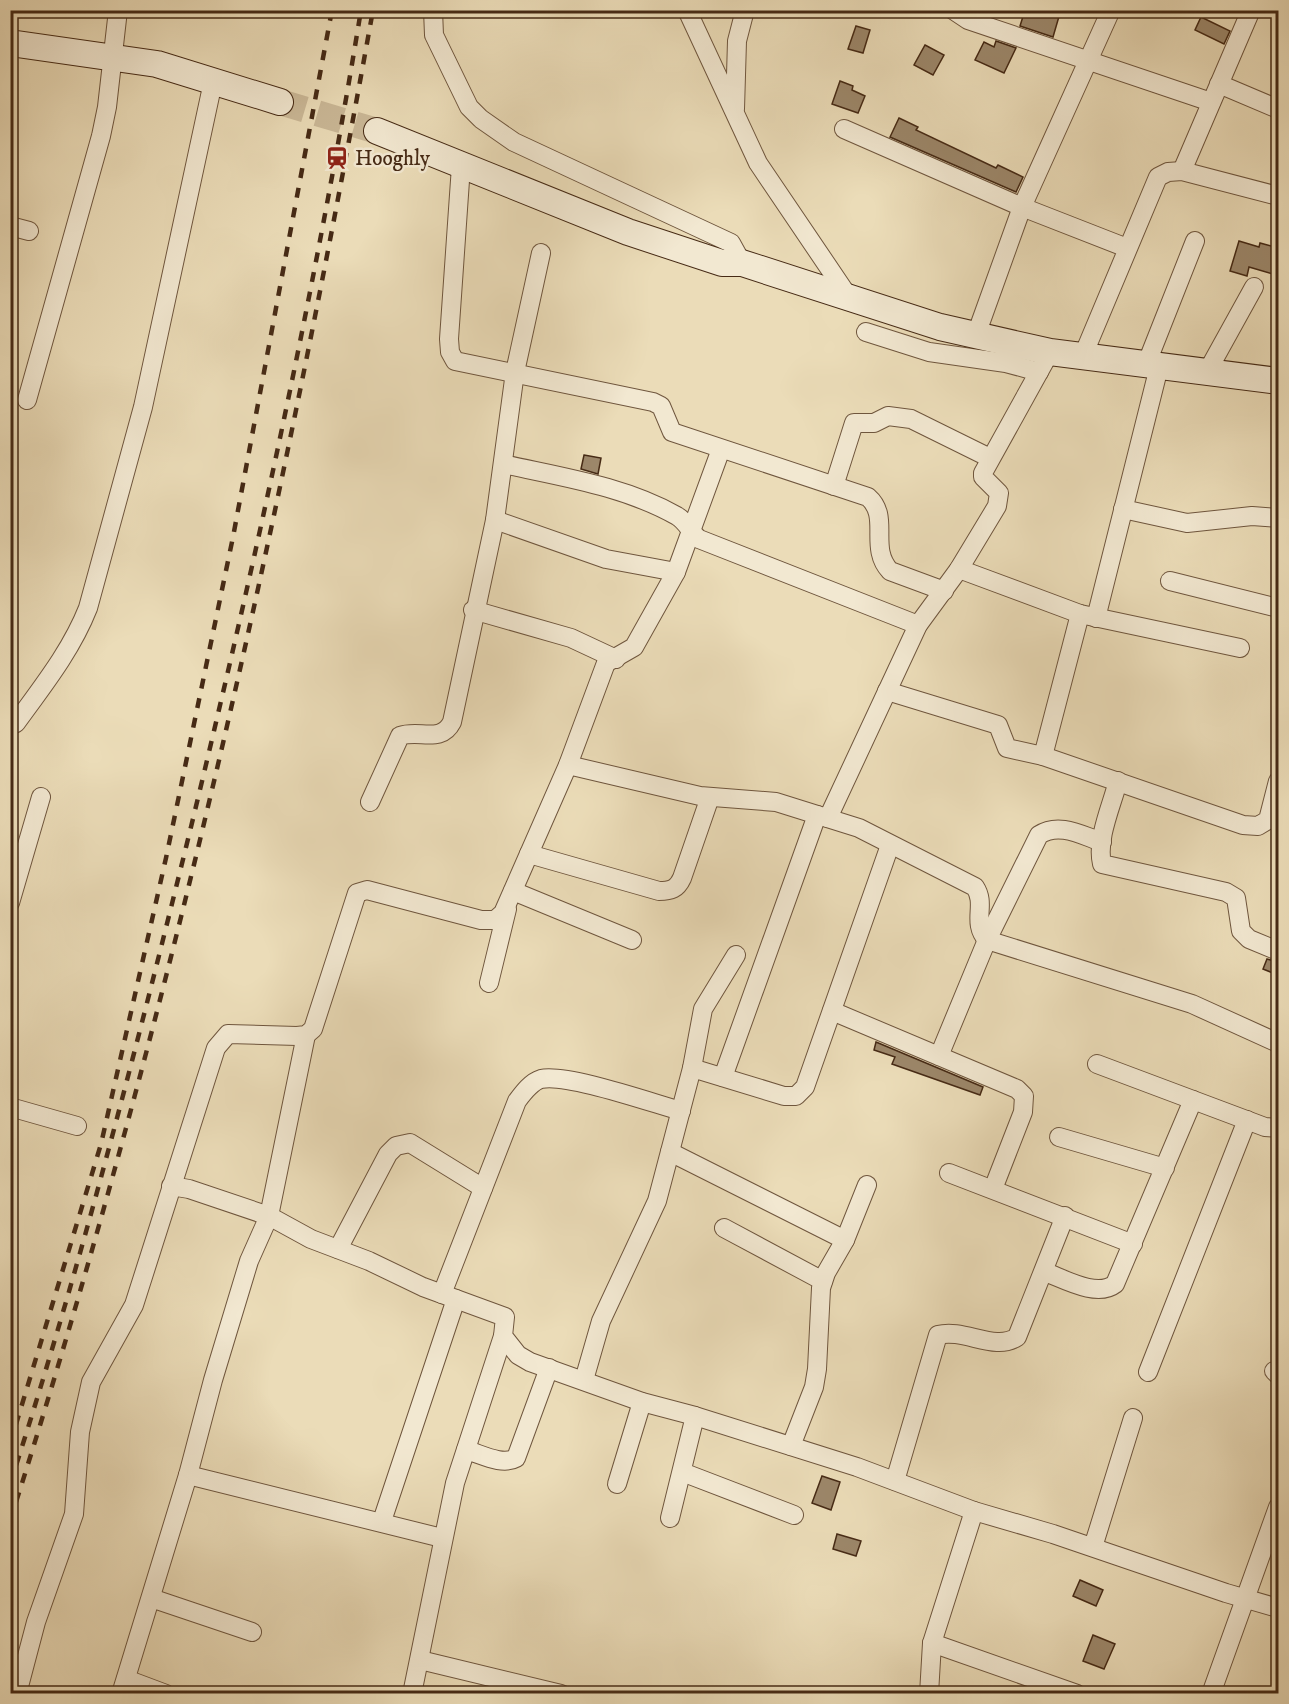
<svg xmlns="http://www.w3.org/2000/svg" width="1289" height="1704" font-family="'IM FELL DW Pica',serif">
	<rect width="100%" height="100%" fill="#ebdcb8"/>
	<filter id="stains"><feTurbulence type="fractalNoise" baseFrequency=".00333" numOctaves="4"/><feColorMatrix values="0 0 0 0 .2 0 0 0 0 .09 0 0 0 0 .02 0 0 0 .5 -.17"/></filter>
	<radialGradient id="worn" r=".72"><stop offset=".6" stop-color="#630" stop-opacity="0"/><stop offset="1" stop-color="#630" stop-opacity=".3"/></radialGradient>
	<g fill="#9c876a" stroke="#462a15" stroke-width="1.5">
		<path d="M1025,10H1051L1060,13L1053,37L1020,26Z"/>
		<path d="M1201,17L1230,31L1224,44L1195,30Z"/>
		<path d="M856,26L870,30L863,53L848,49Z"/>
		<path d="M996,41L1016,48L1004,73L975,60L984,42L994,47Z"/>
		<path d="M925,45L944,55L933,75L914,65Z"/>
		<path d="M840,81L853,86L852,90L865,96L858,113L832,104Z"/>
		<path d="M899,118L918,127L916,130L996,168L998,165L1023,177L1016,192L890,137Z"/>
		<path d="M1239,241L1259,247L1260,243L1278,248L1276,275L1249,267L1247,276L1230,271Z"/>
		<path d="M584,455L601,458L598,474L581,469Z"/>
		<path d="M1267,959L1278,962V975L1263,969Z"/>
		<path d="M876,1042L983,1087L980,1095L892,1064L895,1057L874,1050Z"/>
		<path d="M822,1476L840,1482L831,1510L812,1503Z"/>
		<path d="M837,1534L861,1541L856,1556L833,1549Z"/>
		<path d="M1080,1580L1103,1590L1096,1606L1073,1596Z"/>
		<path d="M1093,1635L1115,1644L1104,1669L1083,1661Z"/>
	</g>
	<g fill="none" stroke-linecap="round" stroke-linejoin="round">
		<path stroke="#cab897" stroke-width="26" stroke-dasharray="26 13" stroke-linecap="butt" d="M280,102L377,131"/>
		<g stroke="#6f563e" stroke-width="20">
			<g id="street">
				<path d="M433,10L434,35L469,107L481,119L514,142L731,243L742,263"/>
				<path d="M687,10L758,163L850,299"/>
				<path d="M953,10L968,20L1211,102"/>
				<path d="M1219,84L1278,109"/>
				<path d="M735,109L737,41L745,10"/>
				<path d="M844,129L1022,207L1127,248"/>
				<path d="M461,166L449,339L450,352L455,361L653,402L661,406L672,432L868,497C891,517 868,547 890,571L944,591"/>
				<path d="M1182,171L1251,10"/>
				<path d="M10,226L29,231"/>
				<path d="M866,332L929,352L1006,363L1039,372"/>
				<path d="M976,335L1022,207L1111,10"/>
				<path d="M1082,358L1158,177L1168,172L1182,171L1278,196"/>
				<path d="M1146,365L1195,241"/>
				<path d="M1207,372L1254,287"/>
				<path d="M27,400L101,136L107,107L118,10"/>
				<path d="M503,464C561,477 624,486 677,516C687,522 690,532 699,539L918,625"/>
				<path d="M834,486L854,423H874L888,416L911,419L990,458"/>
				<path d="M1123,509L1187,523L1252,516L1278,518"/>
				<path d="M495,520L606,559L676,572"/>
				<path d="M959,569L1080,614L1240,648"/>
				<path d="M1170,581L1278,608"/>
				<path d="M473,610L571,638L616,659"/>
				<path d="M1096,618L1159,367"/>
				<path d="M887,691L998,725L1007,748L1043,756L1243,825L1258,826L1268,820L1278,781"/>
				<path d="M10,726L16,723C42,687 71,651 88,608L143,407L213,82"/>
				<path d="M1043,756L1080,614"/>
				<path d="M568,765L700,796L776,802L859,828L975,887C987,905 971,922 987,940L1192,1004L1278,1043"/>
				<path d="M1118,781C1112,805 1096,839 1102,864L1226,892L1236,898L1241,931L1249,939L1278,951"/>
				<path d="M370,802L400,736C419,729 441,744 452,722L495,520L515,372L541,253"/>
				<path d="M828,818L918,625L959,569L997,506L999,493L983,477V473L1050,352"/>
				<path d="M529,854L659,891C671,891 677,889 682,878L710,797"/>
				<path d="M513,891L632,940"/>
				<path d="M10,903L41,797"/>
				<path d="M489,983L507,909"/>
				<path d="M832,1011L1017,1089L1024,1096L1023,1112L993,1189"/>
				<path d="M939,1056L987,940L1039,835C1059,822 1081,835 1102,842"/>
				<path d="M1097,1064L1265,1127L1278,1128"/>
				<path d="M692,1068L784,1096H796L805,1087L890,845"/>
				<path d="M723,1077L817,815"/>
				<path d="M10,1107L77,1126"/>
				<path d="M1059,1137L1165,1168"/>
				<path d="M670,1152L845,1240"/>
				<path d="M949,1173L1133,1244"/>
				<path d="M171,1186L189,1189L269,1216L311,1239L369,1261L423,1287L505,1317L503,1336L518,1355L530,1362L642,1402L695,1416L857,1467L974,1511L1053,1534L1226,1593L1278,1608"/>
				<path d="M724,1228L823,1281"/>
				<path d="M338,1249L388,1154L396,1146L410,1143L483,1188"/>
				<path d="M1045,1272C1064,1279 1097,1298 1115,1284L1193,1100"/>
				<path d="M442,1294L517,1101C523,1093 531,1082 541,1079C566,1073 652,1103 681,1111"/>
				<path d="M1274,1371L1278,1375"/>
				<path d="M1148,1372L1247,1120"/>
				<path d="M584,1380L601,1321L657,1201L692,1068L703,1009L736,955"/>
				<path d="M791,1446L814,1387L817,1369L821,1288L826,1273L845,1240L867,1185"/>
				<path d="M466,1450C481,1454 502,1466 516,1458L549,1368"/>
				<path d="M682,1472L794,1515"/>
				<path d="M188,1475L442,1538"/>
				<path d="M895,1481L938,1335C964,1328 995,1352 1017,1337L1065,1216"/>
				<path d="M617,1484L642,1402"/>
				<path d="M670,1518L695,1416"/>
				<path d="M382,1521L456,1299"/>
				<path d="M1093,1547L1133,1418"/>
				<path d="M151,1598L252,1632"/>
				<path d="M932,1643L1077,1694"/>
				<path d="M420,1660L561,1694"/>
				<path d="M126,1679L166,1694"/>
				<path d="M17,1694L36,1622L74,1514L80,1432L91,1382L134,1305L216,1048L228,1034L297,1036L306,1035L313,1029L357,893L367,890L481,920H495L503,913L568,765L606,663L634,647L676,572L721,449"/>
				<path d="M121,1694L188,1475L213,1380L249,1261L269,1216L306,1035"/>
				<path d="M412,1694L455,1483L503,1336"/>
				<path d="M929,1694L932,1643L974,1511"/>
				<path d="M1211,1694L1278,1507"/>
			</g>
		</g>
		<g stroke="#462a15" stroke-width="28">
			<g id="secondary">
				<path d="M10,43L157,64L280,102"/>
				<path d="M377,131L628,232L722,263H742L940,327L1050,352L1278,381"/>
			</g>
		</g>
		<use href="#street" stroke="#f2e8d1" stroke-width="18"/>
		<use href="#secondary" stroke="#f2e8d1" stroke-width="26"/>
		<g stroke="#462a15" stroke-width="4.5" stroke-dasharray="10 10" stroke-linecap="butt">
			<path d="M10,1444L101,1144L166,858L233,537L332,10"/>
			<path d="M10,1484C80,1269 136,1050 190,831C256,559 316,286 361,10"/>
			<path d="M10,1521C168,1027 281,521 373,10"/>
		</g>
	</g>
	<defs>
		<g id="station-bare" transform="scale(1.8)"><path d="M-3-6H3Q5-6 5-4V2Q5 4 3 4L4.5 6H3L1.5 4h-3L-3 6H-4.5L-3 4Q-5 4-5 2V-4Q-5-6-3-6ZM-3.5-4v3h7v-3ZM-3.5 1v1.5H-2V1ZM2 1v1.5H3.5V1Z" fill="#8f2418" stroke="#f2e8d1" stroke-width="2.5" paint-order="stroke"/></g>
	</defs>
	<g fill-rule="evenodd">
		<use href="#station-bare" x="337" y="158"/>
	</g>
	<g text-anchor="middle" stroke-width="5" stroke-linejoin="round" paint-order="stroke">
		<g font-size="21" fill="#462a15" stroke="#f2e8d1" text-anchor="start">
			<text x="355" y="165">Hooghly</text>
		</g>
	</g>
	<rect width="1289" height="1704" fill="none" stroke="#ebdcb8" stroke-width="36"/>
	<rect x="12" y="12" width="1265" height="1680" fill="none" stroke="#462a15" stroke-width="3"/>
	<rect x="18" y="18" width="1253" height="1668" fill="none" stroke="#462a15" stroke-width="1.5"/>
	<rect width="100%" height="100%" filter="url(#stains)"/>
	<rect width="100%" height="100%" fill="url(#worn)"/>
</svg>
